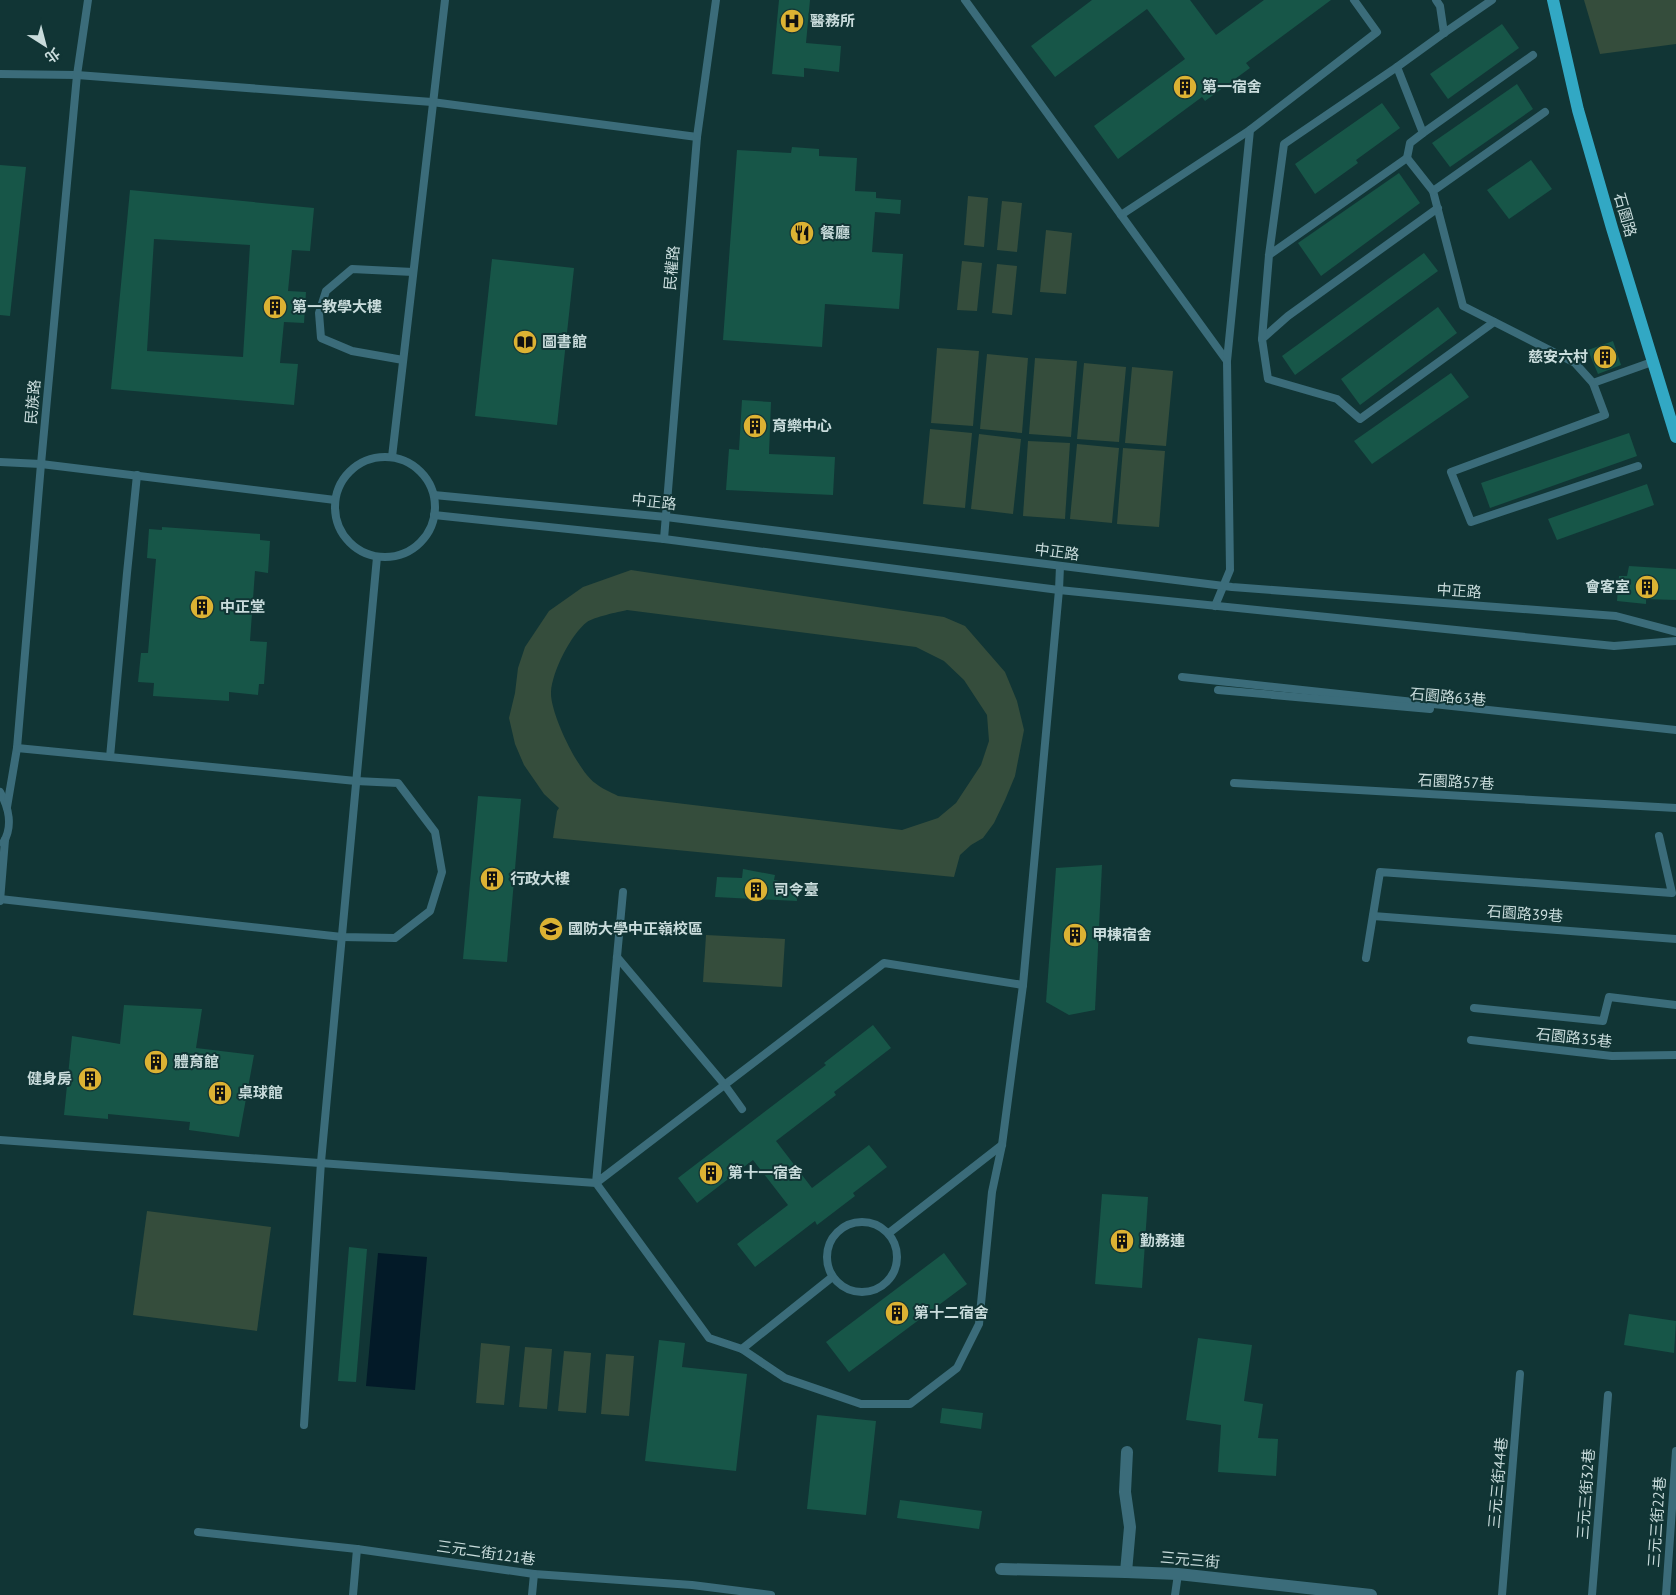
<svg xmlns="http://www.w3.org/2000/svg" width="1676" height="1595" font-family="'PT Sans','Noto Sans TC',sans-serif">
	<rect width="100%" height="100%" fill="#113535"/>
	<g fill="#354d3c" fill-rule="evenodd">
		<path d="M1584,0H1676V44L1600,54Z"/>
		<path d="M968,196L988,198L984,247L964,245Z"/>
		<path d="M1002,201L1022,203L1017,252L997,250Z"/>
		<path d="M1046,230L1072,233L1066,294L1040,292Z"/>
		<path d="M962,261L982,263L977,311L957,310Z"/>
		<path d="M997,264L1017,266L1012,315L992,313Z"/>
		<path d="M937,348L979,351L973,426L931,423Z"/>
		<path d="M987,354L1028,358L1022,433L980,429Z"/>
		<path d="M1035,358L1077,361L1071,437L1029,434Z"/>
		<path d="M1084,363L1126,367L1119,442L1077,439Z"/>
		<path d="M1132,367L1173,371L1166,446L1125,443Z"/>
		<path d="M930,429L972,433L965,508L923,504Z"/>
		<path d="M979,434L1021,439L1013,514L971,509Z"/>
		<path d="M1028,441L1070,443L1065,519L1023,516Z"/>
		<path d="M1077,444L1119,448L1112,523L1070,519Z"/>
		<path d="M1123,448L1165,451L1159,527L1117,524Z"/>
		<path d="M631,570L944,617L965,626L1005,672L1017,701L1024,730L1015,776L1005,800L994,823L983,838L971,845L960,855L954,877L553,838L557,811L559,808L544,794L524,765L515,744L509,718L515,693L518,668L525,647L549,611L583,587ZM627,610L916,647L944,661L964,680L987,715L989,741L981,765L956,803L938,818L902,830L618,796C611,792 602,789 595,783C578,771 550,713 551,692C552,672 571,634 587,622C594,617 618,612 627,610Z"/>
		<path d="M706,935L785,939L782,987L703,982Z"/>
		<path d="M147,1211L271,1227L257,1331L133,1315Z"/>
		<path d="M481,1343L510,1346L504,1405L476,1403Z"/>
		<path d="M525,1347L552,1349L547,1409L519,1407Z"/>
		<path d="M564,1351L591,1353L586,1413L558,1411Z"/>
		<path d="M606,1354L634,1356L629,1416L601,1414Z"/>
	</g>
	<path fill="#031a28" d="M378,1253L427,1257L415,1390L366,1386Z"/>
	<g fill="#175648" fill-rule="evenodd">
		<path d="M779,0H810L806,43L841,46L839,72L804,68V77L772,74Z"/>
		<path d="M1092,0H1190L1216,35L1264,0H1331L1246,63L1250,68L1205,101L1202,97L1118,159L1094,126L1185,59L1147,9L1055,77L1031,46Z"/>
		<path d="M1502,24L1519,48L1448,99L1430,74Z"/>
		<path d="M1517,84L1533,109L1450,167L1432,143Z"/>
		<path d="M1382,103L1400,128L1356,160L1358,163L1315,194L1295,164Z"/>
		<path d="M792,147L819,149V156L857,158L855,191L876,192V198L901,200L900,214L875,212L872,252L903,254L899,309L825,304L822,347L723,340L737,150L791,153Z"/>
		<path d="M1531,160L1552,189L1509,219L1487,190Z"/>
		<path d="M0,165L26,167L10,316L0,315Z"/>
		<path d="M1399,173L1420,203L1321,276L1298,243Z"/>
		<path d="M130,190L314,208L310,251L292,250L288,291L306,292L304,323L284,322L280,363L298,364L294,405L111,389ZM154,239L250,245L243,357L147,351Z"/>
		<path d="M1424,253L1438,271L1295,375L1282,356Z"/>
		<path d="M492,259L574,268L557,425L475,416Z"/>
		<path d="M1438,307L1457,333L1360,405L1341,379Z"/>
		<path d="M1613,341L1621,365L1598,374L1588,350Z"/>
		<path d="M1451,373L1469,397L1372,464L1354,441Z"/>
		<path d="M742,400L771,402L769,454L835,457L833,495L726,490L729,449L739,450Z"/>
		<path d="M1629,433L1637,456L1490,508L1481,483Z"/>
		<path d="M1647,484L1654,505L1557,540L1548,519Z"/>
		<path d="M162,527L260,534V540L270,541L268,573L255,571L250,641L267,642L264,684H259L258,695L229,692V701L153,696L154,683L138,682L141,653H148L156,559L147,558L149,529L162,530Z"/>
		<path d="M1629,566L1676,569V600L1646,599V604L1617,601L1619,576H1627Z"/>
		<path d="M478,796L521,799L507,962L463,959Z"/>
		<path d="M1102,865L1095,1010L1069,1015L1046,1002L1056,868Z"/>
		<path d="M743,869L775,875L774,880L796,884L797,901L715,897L717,877L742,878Z"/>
		<path d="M124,1005L202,1009L196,1048L254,1055L239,1137L189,1130L190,1122L108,1114V1119L64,1115L72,1036L120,1044Z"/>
		<path d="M873,1025L891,1048L834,1092L836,1095L776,1141L812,1188L869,1145L887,1167L853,1193L855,1196L817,1225L815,1221L755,1267L737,1244L788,1205L753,1160L697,1203L678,1178L826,1065L824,1063Z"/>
		<path d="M1102,1194L1148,1197L1142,1288L1095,1284Z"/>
		<path d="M349,1247L367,1249L356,1382L338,1381Z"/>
		<path d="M944,1253L967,1284L849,1372L826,1342Z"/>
		<path d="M1629,1314L1676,1321L1674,1353L1624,1345Z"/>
		<path d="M1198,1338L1252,1345L1244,1401L1263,1404L1258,1438L1278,1439L1276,1476L1218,1472L1221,1425L1186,1420Z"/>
		<path d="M659,1340L685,1343L682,1367L747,1374L736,1471L645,1461Z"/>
		<path d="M942,1408L983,1413L981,1429L940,1423Z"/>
		<path d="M817,1415L876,1421L866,1515L807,1509Z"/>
		<path d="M900,1500L982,1511L979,1529L897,1518Z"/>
	</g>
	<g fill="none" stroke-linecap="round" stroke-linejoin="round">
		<g stroke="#3b6c7a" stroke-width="8">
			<path d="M965,0L1227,361L1230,570L1215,606"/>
			<path d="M1436,0L1440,6L1444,33"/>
			<path d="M1397,67L1444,33L1492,0"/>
			<path d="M0,74L77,75L432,102L697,137"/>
			<path d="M1545,112L1433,191L1463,306L1575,363L1593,383L1652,362"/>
			<path d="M1423,133L1533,55"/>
			<path d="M1407,158L1433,191"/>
			<path d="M1438,208L1288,316L1262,339L1268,379L1337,399L1360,419L1494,322"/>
			<path d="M1121,215L1250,130"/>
			<path d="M1262,339L1269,255L1284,144L1397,67L1423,133L1410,143L1407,158L1269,255"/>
			<path d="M403,360L352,351L321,338L319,313L326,291L352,269L413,272"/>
			<path d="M1227,361L1250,130L1377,32L1354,0"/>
			<path d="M1593,383L1605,415L1451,472L1471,522L1638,466"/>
			<circle cx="385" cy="507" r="50"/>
			<path d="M392,457L445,0"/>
			<path d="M0,462L41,464L335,500"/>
			<path d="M434,495L666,517L1232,587L1616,616L1676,632"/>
			<path d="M434,515L664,539L1059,590L1614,646L1676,641"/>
			<path d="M664,539L697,137L716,0"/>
			<path d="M1182,677L1676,730"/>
			<path d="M1218,690L1430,709"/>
			<path d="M110,757L127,573L137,475"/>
			<path d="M1234,783L1676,808"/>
			<path d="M0,792C9,808 13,827 3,843"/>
			<path d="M7,807L17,748L41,464L77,75L88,0"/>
			<path d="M623,892L596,1183L884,963L1023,985"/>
			<path d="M0,899L342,937L395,938L430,911L442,872L435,832L398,783L356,781L17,748"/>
			<path d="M0,901L5,840"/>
			<path d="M1373,916L1676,939"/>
			<path d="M617,957L724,1084L742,1109"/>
			<path d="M1366,958L1380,872L1672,893L1659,836"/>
			<path d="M1474,1008L1603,1021L1609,997L1676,1005"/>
			<path d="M1471,1040L1612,1056L1676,1055"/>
			<path d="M0,1140L596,1183L709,1338L742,1349L785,1378L861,1404H910L957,1368L979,1324L992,1192L1002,1145L1023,985L1059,590L1060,566"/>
			<circle cx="862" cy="1257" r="35"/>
			<path d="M889,1233L1002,1145"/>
			<path d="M742,1349L831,1278"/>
			<path d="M304,1425L321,1162L377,557"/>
			<path d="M198,1532L357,1549L534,1574L692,1585L771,1595"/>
			<path d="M353,1595L357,1549"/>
			<path d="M532,1595L534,1574"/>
			<path d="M1175,1595L1178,1574"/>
			<path d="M1502,1595L1520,1374"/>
			<path d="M1592,1595L1608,1395"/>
			<path d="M1666,1595L1676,1451"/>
		</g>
		<g stroke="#3b6c7a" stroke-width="12">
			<path d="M1127,1452L1125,1492L1130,1527L1126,1572L1178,1574L1371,1595"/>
			<path d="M1001,1569L1126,1572"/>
		</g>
		<path stroke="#32a8c4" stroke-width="12" d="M1553,0L1578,110L1612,228L1676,437"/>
	</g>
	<defs>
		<g id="hospital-disc" transform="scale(1.25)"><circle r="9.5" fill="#dcb233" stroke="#113535"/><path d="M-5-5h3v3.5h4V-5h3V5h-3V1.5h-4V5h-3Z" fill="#111"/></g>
		<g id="building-disc" transform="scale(1.25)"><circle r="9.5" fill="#dcb233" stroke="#113535"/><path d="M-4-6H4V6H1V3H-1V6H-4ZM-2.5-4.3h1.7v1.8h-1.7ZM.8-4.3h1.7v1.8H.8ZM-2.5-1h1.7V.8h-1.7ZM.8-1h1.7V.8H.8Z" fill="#111"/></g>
		<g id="restaurant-disc" transform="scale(1.25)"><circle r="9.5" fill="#dcb233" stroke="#113535"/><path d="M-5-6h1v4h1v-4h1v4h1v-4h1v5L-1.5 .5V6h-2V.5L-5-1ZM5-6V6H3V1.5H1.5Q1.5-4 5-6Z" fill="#111"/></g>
		<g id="library-disc" transform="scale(1.25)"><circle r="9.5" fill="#dcb233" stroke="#113535"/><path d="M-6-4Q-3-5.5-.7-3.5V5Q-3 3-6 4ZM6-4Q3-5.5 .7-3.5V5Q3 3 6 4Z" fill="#111"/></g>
		<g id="university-disc" transform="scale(1.25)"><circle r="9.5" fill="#dcb233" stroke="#113535"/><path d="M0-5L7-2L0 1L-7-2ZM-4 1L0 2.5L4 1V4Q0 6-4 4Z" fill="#111"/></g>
	</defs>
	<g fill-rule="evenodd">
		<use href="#hospital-disc" x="792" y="21"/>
		<use href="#building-disc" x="1185" y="87"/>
		<use href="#restaurant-disc" x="802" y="233"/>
		<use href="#building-disc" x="275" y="307"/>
		<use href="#library-disc" x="525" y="342"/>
		<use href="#building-disc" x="1605" y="357"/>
		<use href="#building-disc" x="755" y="426"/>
		<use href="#building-disc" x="1647" y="587"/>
		<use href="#building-disc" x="202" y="607"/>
		<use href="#building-disc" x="492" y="879"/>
		<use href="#building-disc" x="756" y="890"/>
		<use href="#university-disc" x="551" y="929"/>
		<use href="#building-disc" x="1075" y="935"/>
		<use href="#building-disc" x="156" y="1062"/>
		<use href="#building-disc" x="90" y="1079"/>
		<use href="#building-disc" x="220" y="1093"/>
		<use href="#building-disc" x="711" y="1173"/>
		<use href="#building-disc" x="1122" y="1241"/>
		<use href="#building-disc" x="897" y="1313"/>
	</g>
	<g text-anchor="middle" stroke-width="4" stroke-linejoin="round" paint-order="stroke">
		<g font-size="15" font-weight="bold" fill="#c9dcdc" stroke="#113535" text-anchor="start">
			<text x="810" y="26">醫務所</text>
			<text x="1202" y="92">第一宿舍</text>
			<text x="820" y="238">餐廳</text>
			<text x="292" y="312">第一教學大樓</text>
			<text x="542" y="347">圖書館</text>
			<text x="1588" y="362" text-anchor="end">慈安六村</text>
			<text x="772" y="431">育樂中心</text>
			<text x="1630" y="592" text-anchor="end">會客室</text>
			<text x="220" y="612">中正堂</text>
			<text x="510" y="884">行政大樓</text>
			<text x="774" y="895">司令臺</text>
			<text x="568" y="934">國防大學中正嶺校區</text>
			<text x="1092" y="940">甲棟宿舍</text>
			<text x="174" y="1067">體育館</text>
			<text x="72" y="1084" text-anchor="end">健身房</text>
			<text x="238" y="1098">桌球館</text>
			<text x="728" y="1178">第十一宿舍</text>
			<text x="1140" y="1246">勤務連</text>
			<text x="914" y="1318">第十二宿舍</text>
		</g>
		<g font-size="15" fill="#c9dcdc" stroke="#113535">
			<text transform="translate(1625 215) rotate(74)" y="5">石園路</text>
			<text transform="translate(672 268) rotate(-85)" y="5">民權路</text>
			<text transform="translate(33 402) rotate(-85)" y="5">民族路</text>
			<text transform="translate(654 502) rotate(6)" y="5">中正路</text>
			<text transform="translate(1057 552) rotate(7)" y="5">中正路</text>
			<text transform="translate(1459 591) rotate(4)" y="5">中正路</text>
			<text transform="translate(1448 697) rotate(5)" y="5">石園路63巷</text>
			<text transform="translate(1456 782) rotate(3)" y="5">石園路57巷</text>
			<text transform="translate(1525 914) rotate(4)" y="5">石園路39巷</text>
			<text transform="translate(1574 1038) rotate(6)" y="5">石園路35巷</text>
			<text transform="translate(1498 1483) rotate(-85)" y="5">三元三街44巷</text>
			<text transform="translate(1586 1494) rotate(-86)" y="5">三元三街32巷</text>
			<text transform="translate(1657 1522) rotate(-86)" y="5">三元三街22巷</text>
			<text transform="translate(486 1553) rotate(8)" y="5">三元二街121巷</text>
			<text transform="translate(1190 1560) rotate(5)" y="5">三元三街</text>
		</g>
	</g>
	<g transform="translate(45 45) rotate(144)" stroke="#113535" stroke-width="4" paint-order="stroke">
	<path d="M0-4L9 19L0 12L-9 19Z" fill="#c9dcdc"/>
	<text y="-8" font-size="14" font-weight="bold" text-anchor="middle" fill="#c9dcdc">北</text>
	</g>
</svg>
